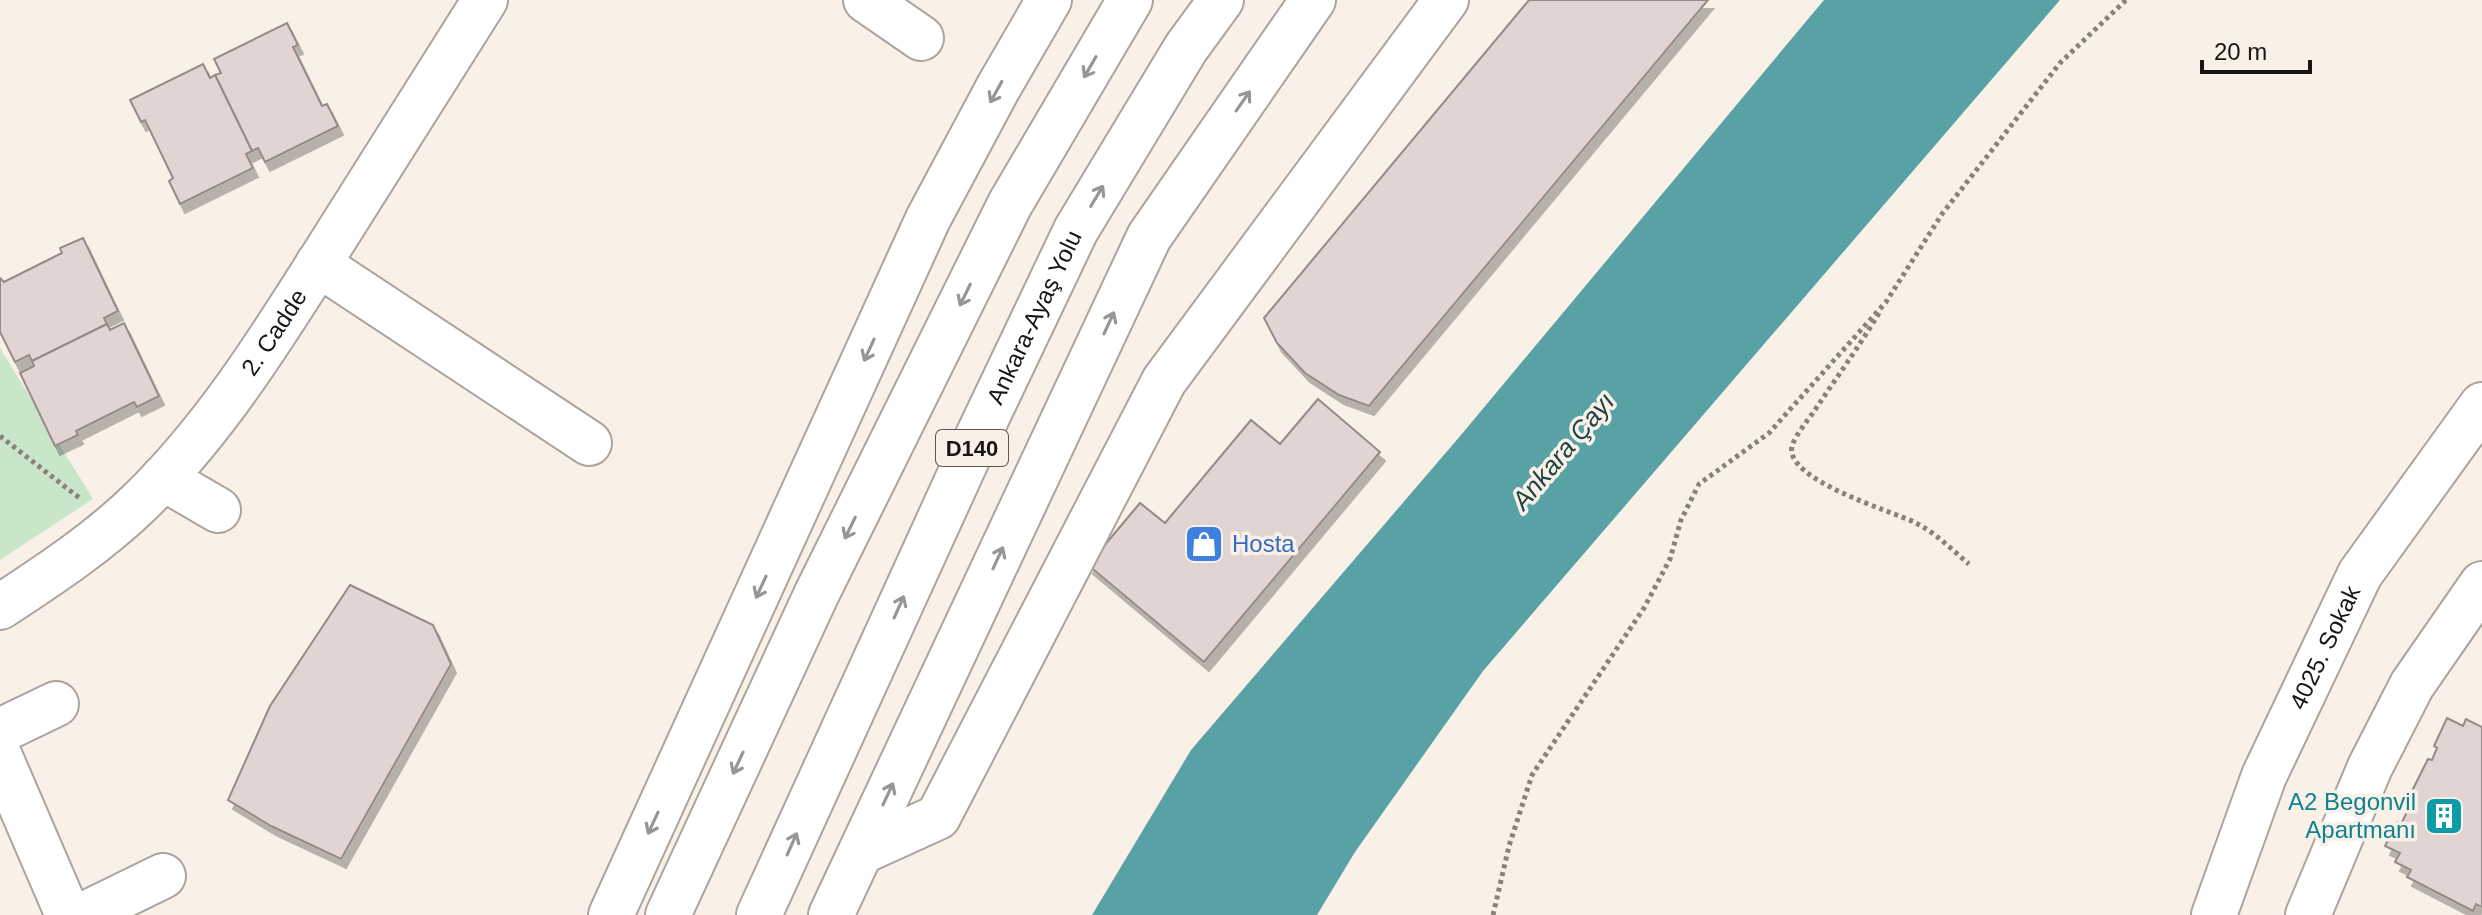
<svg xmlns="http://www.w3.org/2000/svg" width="2482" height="915" font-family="Helvetica,sans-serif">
	<defs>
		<filter id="shadow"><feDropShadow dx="5" dy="9" stdDeviation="0" flood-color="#0004"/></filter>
	</defs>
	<rect width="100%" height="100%" fill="#f9f1e7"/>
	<path fill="#cae6c9" d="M0,348L93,499L0,560Z"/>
	<path fill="#58a2a6" d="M1824,0H2060L1483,671L1355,852L1317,915H1092L1191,750L1461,435Z"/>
	<g fill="#e2d4d3" stroke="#968a89" stroke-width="2" filter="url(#shadow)">
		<path d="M1529,0H1708L1369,406L1339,395L1305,373L1277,343L1264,318Z"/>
		<path d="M287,23L298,45L293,47L322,106L327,104L338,126L265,162L258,148L252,151L215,75L221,73L214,59Z"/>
		<path d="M203,64L210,78L215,75L252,151L246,154L253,168L180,204L169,181L173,178L145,120L141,122L130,100Z"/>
		<path d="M83,238L118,311L104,318L107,324L32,361L29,355L15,362L0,332V278L4,282L62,253L60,248Z"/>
		<path d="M124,323L159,396L137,407L134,402L76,431L78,435L55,446L20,373L34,366L32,361L107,324L110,330Z"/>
		<path d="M1318,399L1380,452L1204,662L1088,565L1140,503L1165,523L1251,420L1280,444Z"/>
		<path d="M350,585L433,625L451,664L341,859L271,826L228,800L270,706Z"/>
		<path d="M2447,718L2463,726L2466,719L2482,727V907L2476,904L2473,911L2407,877L2411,870L2395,862L2400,853L2385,846L2397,822L2401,824L2408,810L2404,807L2428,759L2432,760L2437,748L2434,746Z"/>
	</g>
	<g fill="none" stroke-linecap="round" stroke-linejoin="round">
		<g stroke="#aca49c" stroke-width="48">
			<g id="minor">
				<path d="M866,0L921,38"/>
				<path d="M318,264L589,443"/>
				<path d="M163,478L218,510"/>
				<path id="s1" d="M0,607C49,575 99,542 141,501C215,429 271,339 326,252C379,168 432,84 485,0"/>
				<path d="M0,731L56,704"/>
				<path d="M0,757L68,915"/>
				<path d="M861,852L938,817L1164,381L1446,0"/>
				<path d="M83,915L163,876"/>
				<path id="s2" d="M2214,915L2264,776L2360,574L2482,405"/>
				<path d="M2308,915L2370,767L2412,685L2482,584"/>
			</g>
		</g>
		<g stroke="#aca49c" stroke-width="48">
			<g id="highway">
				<path d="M611,915L928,219L998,88L1049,0"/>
				<path d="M668,915L817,593L1010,204L1130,0"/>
				<path id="s3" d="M759,915L967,459L1076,230L1186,48L1221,0"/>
				<path d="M831,915L1149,237L1313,0"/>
			</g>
		</g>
		<g stroke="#87827b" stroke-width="5" stroke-dasharray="4 4" stroke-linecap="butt">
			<path d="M1879,313C1859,347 1836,378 1815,410C1808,420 1796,434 1792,446C1784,480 1892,511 1916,523C1936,533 1952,550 1969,564"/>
			<path d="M0,436L82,500"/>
			<path d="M1493,915L1509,846L1532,775L1644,608L1670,559L1681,520L1699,484L1769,433L1886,302L1942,214L2060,63L2126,0"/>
		</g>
		<use href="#minor" stroke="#fff" stroke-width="44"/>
		<use href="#highway" stroke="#fff" stroke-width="44"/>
	</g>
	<defs><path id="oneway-shaft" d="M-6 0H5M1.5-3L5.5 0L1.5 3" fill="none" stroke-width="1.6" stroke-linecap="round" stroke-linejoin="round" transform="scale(2)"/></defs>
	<g stroke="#979694">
		<use href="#oneway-shaft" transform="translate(1090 67) rotate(120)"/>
		<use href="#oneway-shaft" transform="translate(996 92) rotate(119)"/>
		<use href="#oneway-shaft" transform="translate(1243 101) rotate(-55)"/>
		<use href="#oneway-shaft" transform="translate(1097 196) rotate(-59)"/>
		<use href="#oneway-shaft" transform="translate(965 295) rotate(116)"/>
		<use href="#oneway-shaft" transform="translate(1109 323) rotate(-65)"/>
		<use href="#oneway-shaft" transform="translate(869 350) rotate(115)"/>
		<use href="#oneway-shaft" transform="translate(850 528) rotate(116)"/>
		<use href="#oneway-shaft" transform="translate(998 558) rotate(-65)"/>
		<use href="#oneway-shaft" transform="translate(761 587) rotate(115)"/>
		<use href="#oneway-shaft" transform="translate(899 607) rotate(-66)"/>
		<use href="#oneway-shaft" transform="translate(738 763) rotate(115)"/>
		<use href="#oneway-shaft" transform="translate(888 794) rotate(-65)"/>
		<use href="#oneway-shaft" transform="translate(653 823) rotate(115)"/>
		<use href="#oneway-shaft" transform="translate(792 844) rotate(-66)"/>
	</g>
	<defs>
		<g id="shop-square" transform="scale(2)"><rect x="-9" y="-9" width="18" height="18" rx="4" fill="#3f7fe0" stroke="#f9f1e7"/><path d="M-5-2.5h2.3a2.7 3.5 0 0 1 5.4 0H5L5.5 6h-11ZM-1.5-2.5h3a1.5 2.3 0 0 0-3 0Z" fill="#fff"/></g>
		<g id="building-square" transform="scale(2)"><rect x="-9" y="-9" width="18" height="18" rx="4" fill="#0f9aa8" stroke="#f9f1e7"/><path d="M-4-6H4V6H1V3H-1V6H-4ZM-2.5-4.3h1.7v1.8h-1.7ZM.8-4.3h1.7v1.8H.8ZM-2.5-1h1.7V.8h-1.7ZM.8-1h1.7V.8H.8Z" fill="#fff"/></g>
	</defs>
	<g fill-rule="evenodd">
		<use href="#shop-square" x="1204" y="544"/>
		<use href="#building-square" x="2444" y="816"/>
	</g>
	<g text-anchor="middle" stroke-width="7" stroke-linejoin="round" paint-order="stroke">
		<rect fill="#f9f1e7" stroke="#5c5852" stroke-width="2" x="936" y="430" width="72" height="36" rx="6"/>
		<g font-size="22" font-weight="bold" fill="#181612">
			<text x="972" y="456">D140</text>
		</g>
		<g font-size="24" fill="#181612" stroke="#f9f1e7">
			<text dy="8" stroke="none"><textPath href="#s3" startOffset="658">Ankara-Ayaş Yolu</textPath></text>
			<text dy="8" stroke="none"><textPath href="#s1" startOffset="392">2. Cadde</textPath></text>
			<text dy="8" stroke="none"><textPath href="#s2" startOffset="290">4025. Sokak</textPath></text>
		</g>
		<g font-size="24" fill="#366cbe" stroke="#f9f1e7" text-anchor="start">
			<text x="1232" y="552">Hosta</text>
		</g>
		<g font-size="24" fill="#0d838f" stroke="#f9f1e7" text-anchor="end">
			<text x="2416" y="810">A2 Begonvil<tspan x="2416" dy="28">Apartmanı</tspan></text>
		</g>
		<g font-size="26" font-style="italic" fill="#1f4345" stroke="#f9f1e7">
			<text transform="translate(1563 451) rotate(-50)" y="9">Ankara Çayı</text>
		</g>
	</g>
	<path d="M2202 60v12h108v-12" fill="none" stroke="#181612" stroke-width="4"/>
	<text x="2214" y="60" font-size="24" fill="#181612" stroke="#f9f1e7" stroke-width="6" paint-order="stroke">20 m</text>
</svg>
